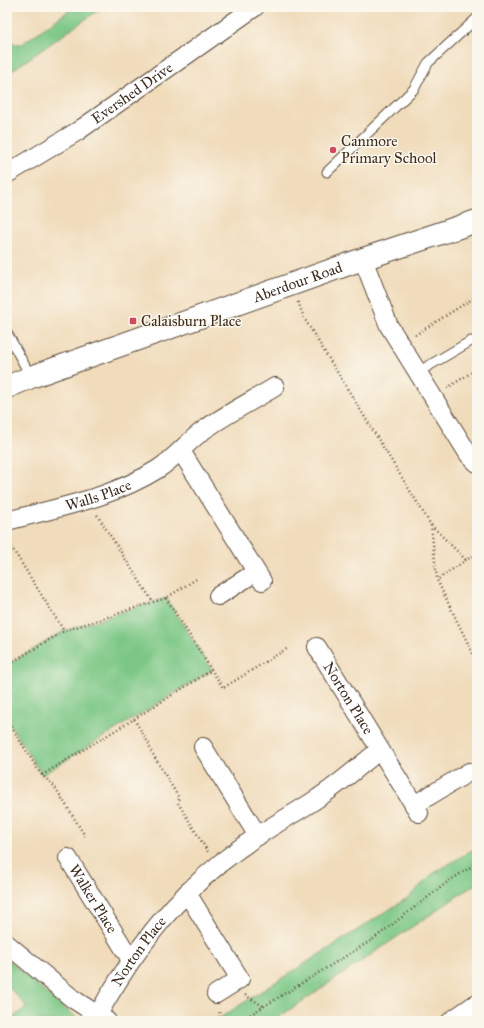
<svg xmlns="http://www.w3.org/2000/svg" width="484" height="1028" font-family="'IM FELL Great Primer',serif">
	<rect width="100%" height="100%" fill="#fbf7ec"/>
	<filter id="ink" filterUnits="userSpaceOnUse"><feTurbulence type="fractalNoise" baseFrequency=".025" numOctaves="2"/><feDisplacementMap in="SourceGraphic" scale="8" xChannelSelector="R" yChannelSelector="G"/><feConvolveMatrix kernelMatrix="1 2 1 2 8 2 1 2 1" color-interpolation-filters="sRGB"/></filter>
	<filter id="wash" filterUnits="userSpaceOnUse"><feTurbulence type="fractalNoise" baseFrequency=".012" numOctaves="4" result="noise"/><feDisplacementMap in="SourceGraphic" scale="16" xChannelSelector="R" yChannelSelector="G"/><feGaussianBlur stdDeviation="0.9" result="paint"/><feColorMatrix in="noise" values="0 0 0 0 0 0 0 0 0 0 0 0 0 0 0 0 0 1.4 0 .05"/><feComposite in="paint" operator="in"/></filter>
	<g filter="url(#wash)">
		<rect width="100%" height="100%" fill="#f0dcbb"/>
		<g fill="#7cc785" stroke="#5c7852">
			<path d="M74,7H103L7,74V44H22Z"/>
			<path d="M166,598L212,670L42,775L7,720V665L64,631Z"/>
			<path d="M477,847V883L273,1021H215L409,897L431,875Z"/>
			<path d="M7,959L59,1004L81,1021H8L27,1007L7,985Z"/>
		</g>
	</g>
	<g filter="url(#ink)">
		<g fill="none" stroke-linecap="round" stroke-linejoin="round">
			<g stroke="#564536" stroke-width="11">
				<g id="service">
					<path d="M327,172L414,89L428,63L477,18"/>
					<path d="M7,333L31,377"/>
					<path d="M418,372L471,341"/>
				</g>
			</g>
			<g stroke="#564536" stroke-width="20">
				<g id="minor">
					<path id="s1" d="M7,174L78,131L255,7"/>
					<path d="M363,259L389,326L469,455L477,463"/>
					<path d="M181,451L262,581"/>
					<path id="s2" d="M7,521C59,507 112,498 158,469C175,458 188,441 204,430C226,414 252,401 275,387"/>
					<path d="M218,596L256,572"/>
					<path id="s3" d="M317,647L419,813"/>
					<path d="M203,747L258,836"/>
					<path d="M414,805L469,772"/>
					<path id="s4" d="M68,858L131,960"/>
					<path d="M187,893L240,979L216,994"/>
					<path d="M7,944L73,999L107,1021"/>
					<path id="s5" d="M97,1016C122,972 150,929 186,894C208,872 233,852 259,835C278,822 299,811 318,798C340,784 359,766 380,750"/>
					<path d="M451,1021L477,1003"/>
				</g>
			</g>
			<g stroke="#564536" stroke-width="24">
				<g id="secondary">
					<path id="s6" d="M7,387L31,377L363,259L477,221"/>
				</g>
			</g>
			<g stroke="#564536" stroke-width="2.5" stroke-dasharray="1 3" stroke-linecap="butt">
				<path d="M298,302L304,318L431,525L466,560L477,554"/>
				<path d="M415,335L477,296"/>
				<path d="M447,388L477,369"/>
				<path d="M97,515L153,602"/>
				<path d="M431,525L437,580"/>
				<path d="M7,540L64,631"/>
				<path d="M466,560L437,580L477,662"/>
				<path d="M166,598L223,688L288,648"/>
				<path d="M7,665L64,631L166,598L198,578"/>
				<path d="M134,719L212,670"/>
				<path d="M7,720L40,773L55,787L85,836"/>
				<path d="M42,775L134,719L149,744L151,751L179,798L178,803L208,852"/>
				<path d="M245,995L263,1006"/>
				<path d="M218,1021L220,1015L219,1010"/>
				<path d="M240,1021L372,940L449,881L477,863"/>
			</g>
			<use href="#service" stroke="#fff" stroke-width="9"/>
			<use href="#minor" stroke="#fff" stroke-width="18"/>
			<use href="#secondary" stroke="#fff" stroke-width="22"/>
		</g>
	</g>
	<g fill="#d1495b" stroke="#fbf7ec" stroke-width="1.5">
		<circle cx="333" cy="150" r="4"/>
		<rect x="129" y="317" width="8" height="8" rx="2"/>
	</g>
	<g text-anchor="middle" stroke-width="3" stroke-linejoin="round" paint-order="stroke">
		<g font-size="15" fill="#3b2a1e" stroke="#fbf7ec">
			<text dy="5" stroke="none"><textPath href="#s1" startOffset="149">Evershed Drive</textPath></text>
			<text dy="5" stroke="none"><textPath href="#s6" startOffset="309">Aberdour Road</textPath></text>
			<text dy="5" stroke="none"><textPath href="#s2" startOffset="95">Walls Place</textPath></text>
			<text dy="5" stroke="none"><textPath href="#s3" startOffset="60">Norton Place</textPath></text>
			<text dy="5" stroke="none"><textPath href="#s4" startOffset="48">Walker Place</textPath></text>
			<text dy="5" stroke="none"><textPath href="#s5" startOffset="77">Norton Place</textPath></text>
		</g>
		<g font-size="15" fill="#3b2a1e" stroke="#fbf7ec" text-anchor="start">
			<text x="341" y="146">Canmore<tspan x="341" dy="17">Primary School</tspan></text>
			<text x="141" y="326">Calaisburn Place</text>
		</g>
	</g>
	<rect width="484" height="1028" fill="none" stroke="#fbf7ec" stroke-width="24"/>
</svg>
